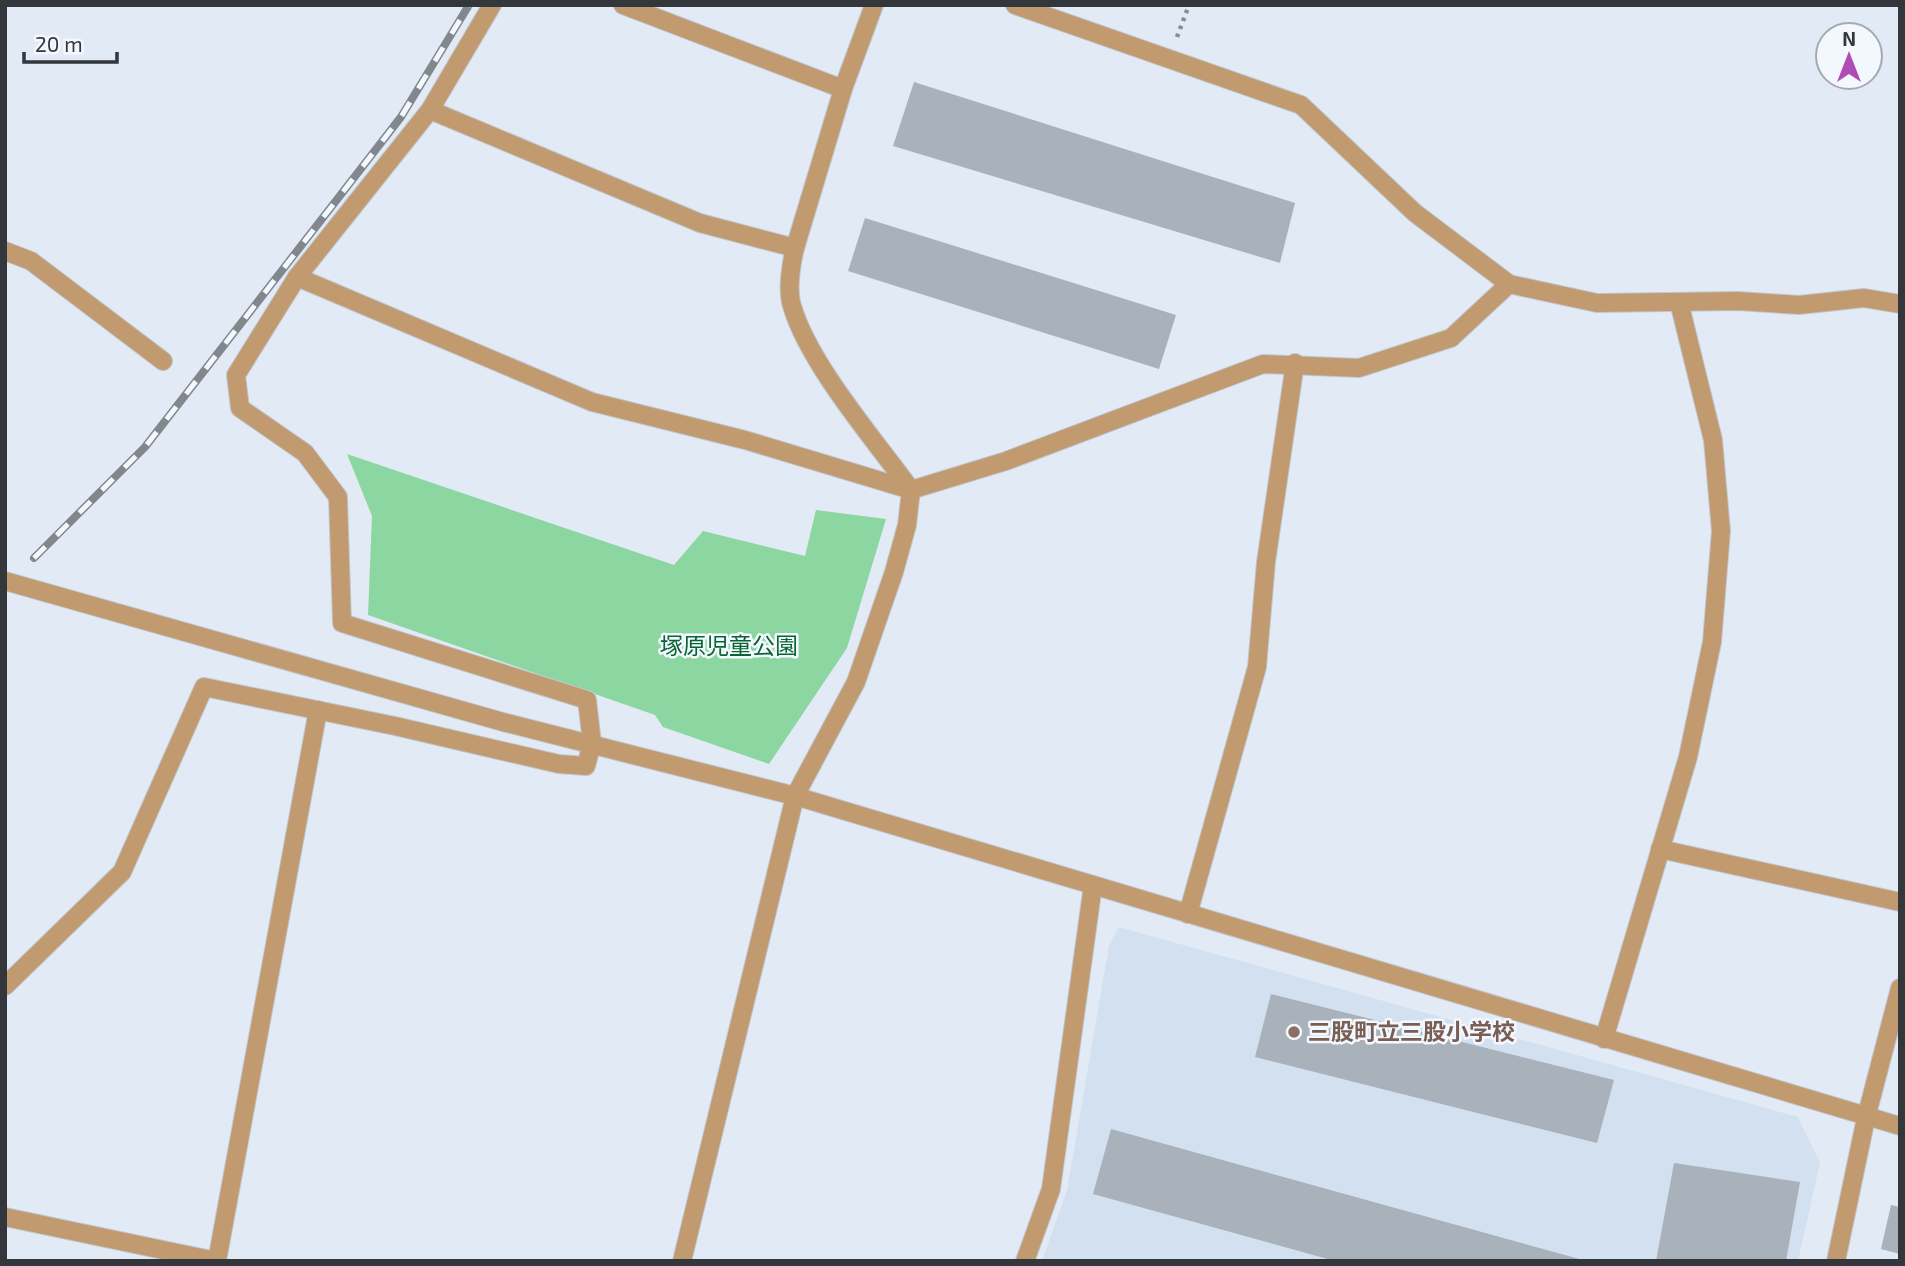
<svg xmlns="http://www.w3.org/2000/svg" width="1905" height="1266" font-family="'Exo 2','Noto Sans JP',sans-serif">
	<rect width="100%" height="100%" fill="#e2ebf5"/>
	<path fill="#d2e0f0" d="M1119,927L1798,1117L1820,1163L1798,1261H1042L1067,1190L1109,946Z"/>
	<path fill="#8bd6a1" d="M347,454L674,565L703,531L805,556L816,510L886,519L847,648L769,764L663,727L655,715L368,615L372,516Z"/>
	<g fill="#a9b1bb">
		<path d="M914,82L1295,203L1280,263L893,146Z"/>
		<path d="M865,218L1176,315L1159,369L848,271Z"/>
		<path d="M1271,994L1614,1080L1597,1143L1255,1057Z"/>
		<path d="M1111,1129L1583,1260V1261H1335L1093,1194Z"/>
		<path d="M1674,1163L1800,1182L1786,1261H1656Z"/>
		<path d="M1891,1205L1900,1207V1254L1881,1249Z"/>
	</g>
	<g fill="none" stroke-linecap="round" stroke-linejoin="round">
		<g stroke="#bfc7d0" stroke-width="20">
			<g id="minor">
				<path d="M492,5L430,110L297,277L592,402L745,440L911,490L1006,461L1263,364L1359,368L1451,338L1509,284"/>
				<path d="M623,5L843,89"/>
				<path d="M1015,5L1301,105L1415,213L1509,284L1597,303L1738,301L1799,305L1864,298L1900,304"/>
				<path d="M430,110L700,223L795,248"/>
				<path d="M5,251L31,261L163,361"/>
				<path d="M5,581L503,722L795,796L1900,1126"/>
				<path d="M1660,849L1900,902"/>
				<path d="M1188,914L1257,667L1266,562L1295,363"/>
				<path d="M5,986L122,872L204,687L395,726L559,764L586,766L592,743L587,700L342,623L338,497L305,453L240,408L236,375L297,277"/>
				<path d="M1604,1039L1688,757L1712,642L1721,531L1713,440L1679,302"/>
				<path d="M5,1217L216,1261"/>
				<path d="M217,1261L318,710"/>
				<path d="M682,1261L795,796L856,682L894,572L907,525L911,490C874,439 809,364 792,306C787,290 791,264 795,248L843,89L874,5"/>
				<path d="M1025,1261L1051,1189L1093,885"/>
				<path d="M1836,1261L1866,1118L1900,988"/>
			</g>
		</g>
		<path stroke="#878d94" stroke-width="4.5" stroke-dasharray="3.5 5" stroke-linecap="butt" d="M1177,37L1189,5"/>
		<use href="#minor" stroke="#c29a6f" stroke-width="18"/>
		<g stroke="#81878d" stroke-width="8">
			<path id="rail" d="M34,558L145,447L401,117L469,5"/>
		</g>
		<use href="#rail" stroke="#f2f8fe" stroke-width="5" stroke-dasharray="16" stroke-linecap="butt"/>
	</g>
	<circle fill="#8d6e63" stroke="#f2f8fe" stroke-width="2.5" cx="1294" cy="1032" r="7"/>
	<g text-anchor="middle" stroke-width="5" stroke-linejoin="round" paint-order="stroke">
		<g font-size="23" fill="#096333" stroke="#f2f8fe">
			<text x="729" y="654">塚原児童公園</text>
		</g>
		<g font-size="23" font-weight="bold" fill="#785e54" stroke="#f2f8fe" text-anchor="start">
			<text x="1308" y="1040">三股町立三股小学校</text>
		</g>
	</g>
	<rect width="1905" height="1266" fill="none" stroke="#33363a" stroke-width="14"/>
	<g transform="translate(1849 56)"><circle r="33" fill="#f2f8fe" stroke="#a6aab0" stroke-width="2"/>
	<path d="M0-5L12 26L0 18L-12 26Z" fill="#af4db4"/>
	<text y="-10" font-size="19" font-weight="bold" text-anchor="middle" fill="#33363a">N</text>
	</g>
	<path d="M24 52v10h93v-10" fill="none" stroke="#33363a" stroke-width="3.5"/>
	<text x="35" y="52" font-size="21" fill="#33363a" stroke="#f2f8fe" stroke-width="5" paint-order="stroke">20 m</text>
</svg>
